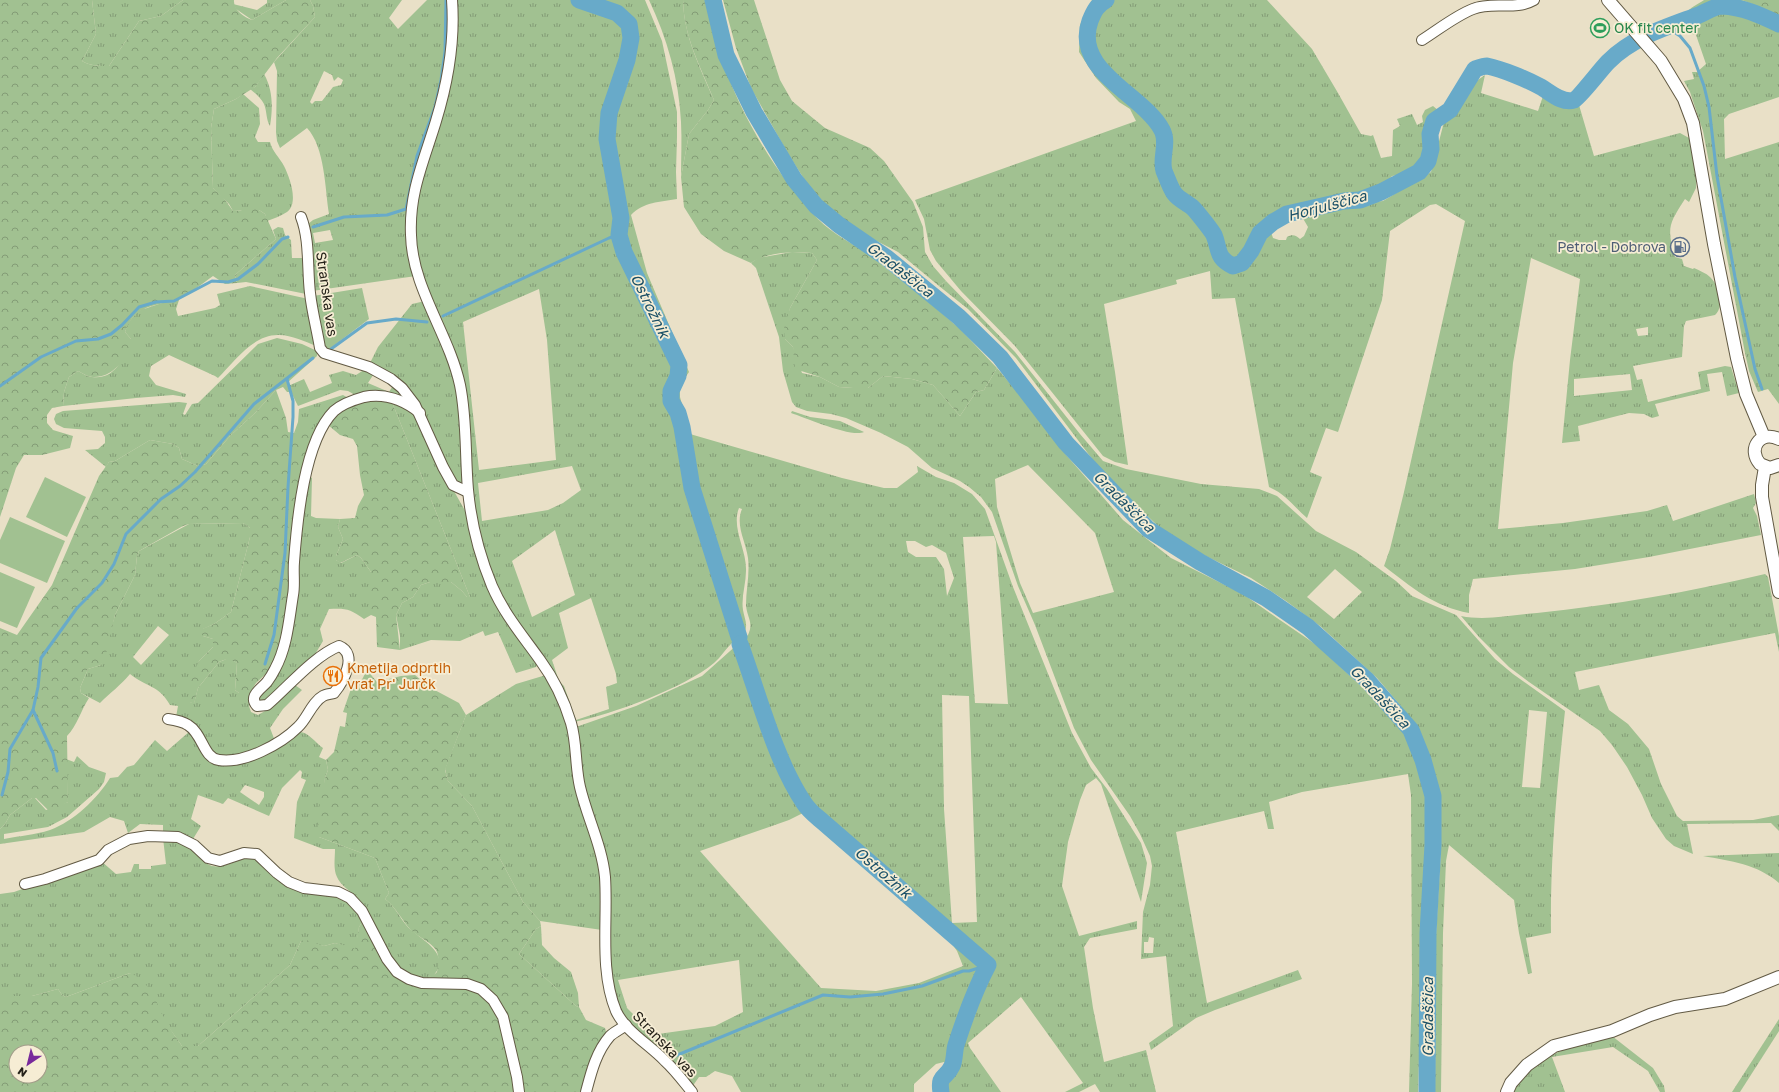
<svg xmlns="http://www.w3.org/2000/svg" width="1779" height="1092" font-family="'Golos Text',sans-serif">
	<defs>
		<pattern id="grass-tufts" width="24" height="20" patternUnits="userSpaceOnUse"><rect width="24" height="20" fill="#a1c191"/><path d="M3 7l-1-3M5 7V3M7 7l1-3M15 17l-1-3M17 17v-4M19 17l1-3" fill="none" stroke="#839c76"/></pattern>
		<pattern id="forest-crowns" width="20" height="18" patternUnits="userSpaceOnUse"><rect width="20" height="18" fill="#a1c191"/><path d="M2 6a3 3 0 1 1 6 0M12 15a3 3 0 1 1 6 0" fill="none" stroke="#839c76"/></pattern>
	</defs>
	<rect width="100%" height="100%" fill="#e9e0c7"/>
	<g fill="url(#grass-tufts)" fill-rule="evenodd">
		<path d="M92,0H183L161,16L139,21L109,66C99,66 91,66 82,61L96,34Z"/>
		<path d="M267,0H286L252,20L236,9L233,4L257,10L267,3Z"/>
		<path d="M310,0H402L389,18L398,29L427,0H449L444,79L414,182L416,276L312,291L308,224L313,220L329,214C325,189 325,147 307,128L280,148L277,141L276,132L277,71L274,62L315,17L313,6ZM324,71L332,75L334,81L338,77L343,80L341,85L333,87L322,101H315L312,104L310,102ZM330,230L333,240L315,243L313,233Z"/>
		<path d="M455,0H645L662,41L677,112V137L676,172L677,199C660,202 643,202 631,215L647,273L689,372L680,385V397L690,434L842,478L884,488H897L918,472L917,466L936,477L954,483L972,494L985,509L1013,587L1072,733L1091,768L1107,789L1141,843L1147,863L1141,902L1101,784L1096,778L1086,785L1080,800L1068,842L1062,886L1079,936L1137,921V929L1090,938L1084,947L1093,1008L1104,1062L1146,1050L1156,1092H1100L1095,1084L1079,1092H1065L1083,1083L1021,997L968,1043L970,1048L1001,1092H936L937,1079L948,1066L944,1062L936,1064L914,1084V1092H741L732,1076L715,1071L706,1077H699L692,1087L639,1033L619,1010L614,991L610,954L608,889L586,798L576,727L636,706L702,676L748,635C754,622 747,618 746,605C746,589 750,574 748,558C746,542 735,525 742,509L739,508C731,528 747,550 746,571C746,584 741,597 743,610C744,617 748,624 745,631C743,637 739,637 734,641C727,647 721,657 714,663C684,688 613,714 574,722L503,604L487,561L472,503L468,414L416,262L414,211L438,123ZM539,289L547,340L556,460L479,470L463,322ZM572,466L581,490L563,503L548,510L482,521L478,483ZM555,530L575,595L532,617L512,561ZM994,536L996,542L1008,704L975,703L963,537ZM906,541H915L926,547L932,545L946,553L954,578L947,596L944,569L936,557H916L908,552ZM591,598L616,674L617,683L606,687L609,709L576,720L564,686L559,681L552,660L568,648L559,613ZM942,695L969,696L977,922L952,923L944,809ZM807,811L943,931L957,951L963,966L919,983L876,991L821,988L700,851L789,820ZM739,960L743,1012L715,1026L658,1034L644,1025L627,1008L618,980Z"/>
		<path d="M649,0H683C684,37 700,67 714,100L708,110L689,134L681,177C681,159 682,140 681,122C679,79 667,38 649,0Z"/>
		<path d="M1092,0H1267L1312,49L1338,93L1361,134L1371,136L1373,135L1381,158L1392,156L1393,130L1400,126L1397,119L1412,114L1417,125L1423,122L1422,116L1425,110L1433,106L1439,111L1433,117L1429,124L1426,134L1429,144L1418,167L1410,173L1392,176L1385,184L1363,196V203L1383,201L1431,172L1444,122C1458,114 1464,98 1473,85C1475,81 1481,78 1485,75L1481,93L1538,111L1544,93L1568,107L1579,105L1594,156L1680,133L1689,138L1696,177V188L1689,202L1685,199C1668,225 1667,228 1675,257L1682,259L1684,266L1693,269L1694,268C1700,271 1706,273 1710,277C1719,285 1725,306 1715,315L1686,321L1684,326L1682,357L1633,366L1637,380L1642,379L1648,402L1701,389L1698,372L1725,366L1731,367L1739,393L1727,396L1722,372L1707,374L1710,391L1655,404L1659,416L1652,418L1644,414L1629,413L1578,426L1580,441L1562,443L1570,360L1580,279L1531,258L1513,363L1498,529L1563,523L1647,511L1667,505L1673,521L1754,494L1756,503L1753,508L1757,516L1761,535L1649,557L1575,569L1473,579L1469,595V613C1435,607 1411,587 1384,566L1390,549L1404,492L1465,221L1436,204L1430,205L1390,231L1382,300L1338,432L1326,428L1310,472L1322,477L1307,518C1293,506 1286,494 1269,487L1235,298L1212,299L1210,271L1176,280L1177,284L1104,304L1115,372L1128,465L1115,462L1103,456L1015,346L961,291L936,261L930,250L924,219L915,200L1136,121L1130,109L1119,102L1096,78L1079,52L1080,25ZM1301,215L1308,227L1304,236L1300,239C1296,235 1292,234 1287,237L1286,240H1279L1273,238L1271,232L1278,224ZM1648,327V335L1638,336L1636,329ZM1630,374L1632,390L1574,396V379Z"/>
		<path d="M1704,0H1742L1757,6L1779,18V97L1729,114L1724,119L1725,159L1779,142V404L1768,389L1758,392L1749,371L1745,353L1703,131L1690,92L1684,81L1694,79L1692,72H1697L1706,64L1696,35L1685,32L1681,28C1680,12 1692,8 1704,0Z"/>
		<path d="M264,74C273,90 273,108 270,126C266,120 267,111 264,104C261,98 255,93 250,89L255,87Z"/>
		<path d="M243,94L259,108L260,124L255,137L258,142H270C272,151 280,158 284,166C290,178 299,203 287,212C281,216 273,219 267,221L265,214L259,210L233,211L229,204L213,188L211,128L214,109L236,99Z"/>
		<path d="M278,227L283,228L285,235L291,240L292,258H305L306,294L246,282L237,283L235,275L276,239L273,230Z"/>
		<path d="M792,252L812,253L817,260L790,308L785,339L793,347L802,373L820,377L839,387L853,388H868L883,376L912,379L933,385L960,416L976,392L984,390L997,368L1028,405L1067,456L1123,520L1171,558L1243,594L1277,618L1318,646L1364,689L1388,714L1409,740L1421,770L1427,799L1418,1092H1409L1412,984L1411,795L1408,774L1302,792L1269,802L1274,829H1268L1264,811L1176,832L1207,1003L1298,970L1302,979L1215,1010L1196,1018L1151,1050L1149,1043L1173,1026L1166,956L1141,959L1143,912L1150,885L1152,866L1150,856L1140,834L1130,816L1091,760L1074,728L1035,625L1018,586L992,512L981,497L969,487L960,481L932,468L908,447L881,433L846,418L831,414L807,411L796,407L792,402L783,371L779,337L756,268L751,263L758,258ZM1028,465L1095,533L1114,592L1033,613L1020,583L997,507L995,479ZM1149,937L1154,938L1153,953H1144V942H1148Z"/>
		<path d="M946,281L1015,352L1080,434L1103,461L1126,469L1201,484L1259,489L1277,496L1316,531L1356,552L1396,581L1412,596L1456,615L1495,659L1513,674L1565,711C1557,785 1550,858 1551,933L1526,938L1532,973L1528,974L1519,933L1514,900L1449,845L1446,861L1443,933L1441,1092H1435L1436,935L1441,850L1439,803L1433,769L1421,734L1400,705L1377,678L1320,626L1286,601L1251,578L1183,545L1157,525L1105,476L1016,358L968,309L939,286ZM1335,569L1362,592L1334,619L1307,597ZM1529,710L1547,712L1540,788L1522,787Z"/>
		<path d="M250,286L304,298L309,300L317,346C305,342 292,335 279,335C253,334 234,362 218,378L215,376L169,355L151,366L149,376L156,385L186,394L185,397L173,395L136,398L63,406L64,392L69,377L78,371C82,373 88,377 92,377C116,380 124,357 131,339L125,332L128,323L138,311L180,297L176,309L178,316L215,308L220,305L217,294Z"/>
		<path d="M362,288L369,319L328,350L324,348L313,296Z"/>
		<path d="M425,301L459,392L463,482L460,483L453,480L416,398L369,365L378,347L412,304Z"/>
		<path d="M277,338L302,344L317,351V356L287,383L288,386L304,379L310,392L332,383L329,375L343,371L356,375L367,368L375,372L368,383L389,392L394,384L408,398L357,396L348,391L340,390L298,406L291,392H287L283,387L276,390L255,413L230,436L206,464L198,466L182,459L179,448L173,444L150,440L115,461L109,462L106,467L85,450L98,449L105,443V437L102,431L64,428L56,424L54,419L56,414L63,411L179,402L187,403L183,414L185,415L192,404L198,403L258,344Z"/>
		<path d="M343,395L350,399L319,428L294,433L298,422L299,409Z"/>
		<path d="M392,402L416,413L441,468L468,516L486,575L538,664L536,667L516,673L498,632L485,636L483,631L460,641L431,640L400,650V636L396,615L402,603L413,597L421,585L430,582H451L462,591L467,597H470Z"/>
		<path d="M792,411L810,417L840,421L864,432C852,438 806,418 791,413Z"/>
		<path d="M308,475L312,478L311,516L316,518L340,519L338,527L343,539L336,556V560L341,563L357,555L361,558L371,572V615L364,619C350,609 346,608 329,609L320,629L323,641L311,661L263,703L256,700L276,674Z"/>
		<path d="M243,523L250,528V537L231,612L214,624L203,629V636L213,639V647L199,661L191,692L190,702L194,703L198,688L219,662L229,658L237,663L235,690L239,693H250L249,706L251,712L258,715L265,711L295,685L302,690L283,709L270,728L275,741L250,753L217,758L176,717L178,706L170,705C159,685 146,687 130,674C121,685 110,693 100,703L81,693L80,688L88,669L101,665L115,615L135,575L137,556L139,551L189,524ZM158,626L169,635L141,665L133,657Z"/>
		<path d="M1765,574L1768,577L1779,636V652L1775,633L1575,672L1579,690L1599,685L1609,710L1628,724L1649,749L1661,784L1677,816L1683,821L1753,820L1779,815V831L1771,823L1687,824L1693,854L1674,846L1666,839L1652,818L1642,795L1627,767L1612,745L1600,731L1529,682L1509,667L1479,637L1461,616C1485,621 1512,615 1537,613C1613,605 1690,592 1765,574Z"/>
		<path d="M546,675L563,707L594,838L602,878V930L540,921L523,902L472,806L448,781L445,769L466,715L516,684Z"/>
		<path d="M190,731L212,764H221L300,732C308,732 316,743 323,748L319,757L326,760L328,770L325,778L319,837L375,858L389,893L385,899C395,906 399,917 407,926C419,939 454,954 433,976C392,989 373,923 355,897C350,890 340,885 337,877C333,869 335,858 335,849H323L294,838L297,802L306,780L301,778L302,772L300,770L282,788L269,816L228,798L223,804L198,795L191,819L201,826L193,839L184,834H163V825L140,824L128,833L124,821L110,817L84,832L0,844V829L5,824L10,815L32,798H35L46,810L68,802L66,759L74,762L77,756L89,767L106,773L104,782L99,789L67,817L48,827L4,834V839C18,836 35,835 50,830C74,821 97,799 110,778L118,777L127,767L134,765L155,740L167,751ZM245,785L264,792V797L259,805L240,792Z"/>
		<path d="M163,838C175,838 185,840 194,849C200,855 203,863 212,866C226,869 240,857 254,857C265,867 276,879 289,887C306,898 328,889 343,899C351,904 357,913 363,921L359,927L356,950L335,943L324,946L301,941L290,965L198,1046H182L130,973L66,997L62,995L58,989L32,996H0V894L14,892L101,861L116,874L131,872L134,864H139V869H151V866L166,864Z"/>
		<path d="M1779,853V883C1757,864 1731,861 1703,856Z"/>
		<path d="M541,926L542,945L554,958L571,972L578,993L579,1007L576,1006L519,954L536,929Z"/>
		<path d="M1779,1019V1031L1740,1092H1732Z"/>
		<path d="M1612,1036L1653,1068L1664,1086L1665,1092H1660L1648,1071L1613,1047L1552,1057L1565,1092H1513C1530,1054 1575,1046 1612,1036Z"/>
	</g>
	<g fill="url(#forest-crowns)" fill-rule="evenodd">
		<path d="M0,0H92L96,34L82,61C91,66 99,66 109,66L139,21L161,16L183,0H234C233,10 244,17 252,20L286,0H310L313,6L315,17L277,58L255,87L236,99L214,109L211,128L213,188L223,197L233,211H240L250,206L259,210L265,214L276,239L235,275L237,283L225,284L213,276C203,283 191,293 180,298C155,308 136,302 125,332L131,339L132,348C123,362 111,378 93,377C88,377 82,373 78,371L69,377L64,392L63,406L52,408L47,415V423L53,430L73,436L70,448L42,455H24L16,468L0,517Z"/>
		<path d="M683,0H707C711,18 715,38 721,56C740,115 775,173 818,219C833,235 855,244 872,257C901,280 931,303 959,328C972,341 984,355 997,368L984,390L976,392L960,416L933,385L912,379L883,376L868,388H853L839,387L820,377L795,369L793,347L785,339L784,328L790,308L817,260L812,253C793,251 768,252 751,263L724,251L701,234L684,207L681,177L689,134L708,110L714,100C700,65 684,38 683,0Z"/>
		<path d="M723,0H754L780,80L792,101L825,128L870,148L884,161L913,202L923,227L925,252L933,266L946,281L939,286L898,252L871,238L845,221L824,203L806,182L787,152L751,88L736,48Z"/>
		<path d="M1742,0H1779V18L1757,6Z"/>
		<path d="M276,390L286,418L288,432L294,433L307,427L319,428L309,448L299,478L288,605L275,660L270,670L256,683L250,693H239L235,690L237,663C230,659 227,658 219,662L198,688L194,704L190,702V680L199,661L213,647V639L203,636L201,633L202,629L214,624L231,612L250,537V528L243,523L189,524L183,526L139,551L137,556L135,575L115,615L105,658L101,665L88,669L80,688L81,693L89,698C81,710 77,726 67,736L68,802L50,812L36,798H32L10,815L5,824L0,829V628L17,635L52,585L99,476L109,462L115,461L150,440L173,444L179,448L182,459L198,466L206,464L230,436L255,413Z"/>
		<path d="M380,400L392,402L470,597H467L462,591L451,582H430L421,585L413,597L402,603L396,615L400,650L377,647L376,617L371,615V572L361,558L357,555L340,563L336,560V556L343,539L338,527L340,519L355,518L358,506L364,495L360,475L357,446L353,439L340,435L328,425L340,409L359,401Z"/>
		<path d="M367,670L377,682L401,676L415,675L429,687L459,703L466,715L445,770L448,781L472,806L523,902L540,921L541,926L536,929L519,954L576,1006L579,1007L586,1020L605,1028L608,1040L589,1092H0V996H32L58,989L62,995L66,997L130,973C152,982 157,1006 168,1025C172,1032 177,1039 182,1046H198L290,965L301,941L306,940L324,946L335,943L351,947L355,949L359,927L363,921L388,956L398,959L404,974C416,977 428,981 437,972C438,965 440,957 436,950C431,942 418,937 411,930C402,921 396,907 385,899L389,893L375,858L319,837L317,819L325,778L328,770L326,760L334,752L340,726L345,727L347,713L343,712L352,686L357,689ZM16,1052H40V1076H16Z"/>
	</g>
	<g fill="#a1c191">
		<path d="M45,477L86,497L67,537L26,517Z"/>
		<path d="M10,517L65,541L47,583L0,563V540Z"/>
		<path d="M0,572L35,587L17,628L0,621Z"/>
	</g>
	<g fill="none" stroke-linecap="round" stroke-linejoin="round">
		<g stroke="#68aac9" stroke-width="3">
			<path d="M1666,27L1680,36L1690,48L1704,86L1709,107L1717,176L1735,277L1755,369L1762,389"/>
			<path d="M313,227L344,217L387,215L406,209L417,156L435,107L441,80L445,52L446,0"/>
			<path d="M443,316L609,238L619,235"/>
			<path d="M331,349L367,323L396,319L427,322"/>
			<path d="M0,386L41,357L76,341L98,339L111,334L122,325L139,307L156,302L174,301L212,281L228,282L238,279L258,264L282,239L288,237"/>
			<path d="M265,664L274,635L285,553L288,487L293,417V401L287,379"/>
			<path d="M33,710L53,753L57,771"/>
			<path d="M2,795L8,772L10,749L33,710L38,687L41,658L77,608L102,583L114,564L126,534L161,499L180,486L195,472L254,404L313,358"/>
			<path d="M675,1056L823,995L850,997L883,994L922,986L963,971H969L988,965"/>
		</g>
		<g stroke="#68aac9" stroke-width="17">
			<path d="M579,0L617,13L629,24L631,38L627,60L609,113L607,139L621,218L619,235L624,252L679,365L678,376L671,391V401L678,413L682,427L692,488L739,637"/>
			<path d="M713,0L726,55L754,112L794,179L816,206L839,225L887,258L959,317L1000,357L1066,443L1148,529L1200,562L1266,598L1308,627L1367,680L1411,730L1423,760L1433,796V845L1428,933L1427,1092"/>
			<path d="M1106,0C1097,5 1094,11 1090,21C1072,71 1144,95 1162,130C1169,143 1160,158 1164,171C1167,178 1170,187 1174,193C1179,200 1188,203 1193,208C1197,212 1212,231 1214,235C1220,250 1216,258 1233,266L1242,263L1251,251L1260,233L1273,222L1287,214L1344,201L1360,200L1381,192L1419,172L1428,161L1431,149L1430,134L1434,121L1450,110L1475,69C1478,68 1483,66 1487,66C1502,69 1526,79 1541,87C1550,92 1562,104 1574,100C1579,98 1601,69 1608,62C1633,37 1667,27 1699,15C1706,12 1715,6 1722,6C1743,7 1760,15 1779,24"/>
			<path d="M740,644C758,693 775,760 804,803C809,811 816,816 823,822L988,965C974,991 965,1017 956,1045C954,1051 955,1060 952,1066C946,1079 938,1074 941,1092"/>
		</g>
		<g stroke="#625a44" stroke-width="12">
			<g id="minor">
				<path d="M452,0C455,41 448,82 436,121C424,161 409,192 411,235C412,288 449,334 460,385C467,419 465,455 468,490C471,522 480,557 492,586C504,614 523,636 540,660C554,679 564,700 571,723C577,743 575,766 580,787C587,817 602,846 605,877C608,920 599,970 616,1011C625,1031 650,1045 665,1061C675,1070 683,1081 692,1092"/>
				<path d="M1422,40C1438,30 1455,16 1473,9C1493,1 1515,11 1534,0"/>
				<path d="M301,217C310,240 307,268 310,293C312,311 317,330 320,348L324,353L369,367L391,379L402,388L415,405L443,467L453,485L468,492"/>
				<path d="M168,719C175,720 182,721 188,725C203,734 203,758 219,760C244,764 281,744 298,727C307,719 312,702 323,696C326,694 331,694 334,693C343,682 359,654 339,646C314,656 288,687 267,705L257,706C248,696 261,689 267,682C270,678 273,673 275,669C287,647 289,620 293,595C295,585 293,573 294,562C297,521 304,441 334,411C342,404 353,400 364,397C384,393 404,400 420,413"/>
				<path d="M25,884L45,879L99,860L108,850L129,839L148,836L178,837L194,845L208,858L220,861L244,853L257,854L277,873L289,882L304,888L338,892L350,898L362,911L387,959L397,972L409,979L422,983L467,984L481,989L493,1000L503,1017L517,1077L519,1092"/>
				<path d="M586,1092C591,1073 596,1052 610,1036C614,1032 621,1029 626,1025"/>
			</g>
		</g>
		<g stroke="#625a44" stroke-width="14">
			<g id="tertiary">
				<path d="M1608,0L1661,61L1684,99L1693,123L1714,244L1737,358L1746,394L1764,437"/>
				<path d="M1779,439C1760,430 1747,449 1760,464L1770,468L1779,465"/>
				<path d="M1765,467L1762,485V497L1779,592"/>
				<path d="M1507,1092L1511,1083L1527,1065L1554,1046L1612,1031L1650,1015L1675,1007L1725,999L1779,977"/>
			</g>
		</g>
		<use href="#minor" stroke="#fff" stroke-width="10"/>
		<use href="#tertiary" stroke="#fff" stroke-width="12"/>
	</g>
	<defs>
		<g id="stadium-ring" transform="scale(1)"><circle r="9.5" fill="#f6edd4" stroke="#2e9e5b" stroke-width="1.5"/><path d="M0-5a6.5 5 0 1 0 0 10a6.5 5 0 1 0 0-10ZM-3.5-1.8h7v3.6h-7Z" fill="#2e9e5b"/></g>
		<g id="fuel-ring" transform="scale(1)"><circle r="9.5" fill="#f6edd4" stroke="#5c6f8a" stroke-width="1.5"/><path d="M-5.5-6h7V0h2V4h1.3V-2.5L3-4.5l.8-.8L6-3V5H2.5V1h-1V6h-7ZM-4.2-4.7v3.2H.2V-4.7Z" fill="#5c6f8a"/></g>
		<g id="restaurant-ring" transform="scale(1)"><circle r="9.5" fill="#f6edd4" stroke="#e8710a" stroke-width="1.5"/><path d="M-5-6h1v4h1v-4h1v4h1v-4h1v5L-1.5 .5V6h-2V.5L-5-1ZM5-6V6H3V1.5H1.5Q1.5-4 5-6Z" fill="#e8710a"/></g>
	</defs>
	<g fill-rule="evenodd">
		<use href="#stadium-ring" x="1600" y="28"/>
		<use href="#fuel-ring" x="1680" y="247"/>
		<use href="#restaurant-ring" x="333" y="676"/>
	</g>
	<g text-anchor="middle" stroke-width="3.5" stroke-linejoin="round" paint-order="stroke">
		<g font-size="14" fill="#27864d" stroke="#f6edd4" text-anchor="start">
			<text x="1614" y="33">OK fit center</text>
		</g>
		<g font-size="14" fill="#4e5e75" stroke="#f6edd4" text-anchor="end">
			<text x="1666" y="252">Petrol - Dobrova</text>
		</g>
		<g font-size="14" fill="#252219" stroke="#f6edd4">
			<text transform="translate(327 294) rotate(82)" y="5">Stranska vas</text>
			<text transform="translate(665 1044) rotate(46)" y="5">Stranska vas</text>
		</g>
		<g font-size="14" fill="#c56008" stroke="#f6edd4" text-anchor="start">
			<text x="347" y="673">Kmetija odprtih<tspan x="347" dy="16">vrat Pr' Jurčk</tspan></text>
		</g>
		<g font-size="15" font-style="italic" fill="#1b5067" stroke="#f6edd4">
			<text transform="translate(1327 206) rotate(-15)" y="5">Horjulščica</text>
			<text transform="translate(900 270) rotate(38)" y="5">Gradaščica</text>
			<text transform="translate(650 306) rotate(64)" y="5">Ostrožnik</text>
			<text transform="translate(1124 502) rotate(45)" y="5">Gradaščica</text>
			<text transform="translate(1380 697) rotate(47)" y="5">Gradaščica</text>
			<text transform="translate(883 873) rotate(41)" y="5">Ostrožnik</text>
			<text transform="translate(1428 1017) rotate(-90)" y="5">Gradaščica</text>
		</g>
	</g>
	<g transform="translate(28 1064) rotate(215)"><circle r="19" fill="#f6edd4" stroke="#a29c89"/>
	<path d="M0-3L7 15L0 10L-7 15Z" fill="#78299b"/>
	<text y="-6" font-size="11" font-weight="bold" text-anchor="middle" fill="#252219">N</text>
	</g>
</svg>
